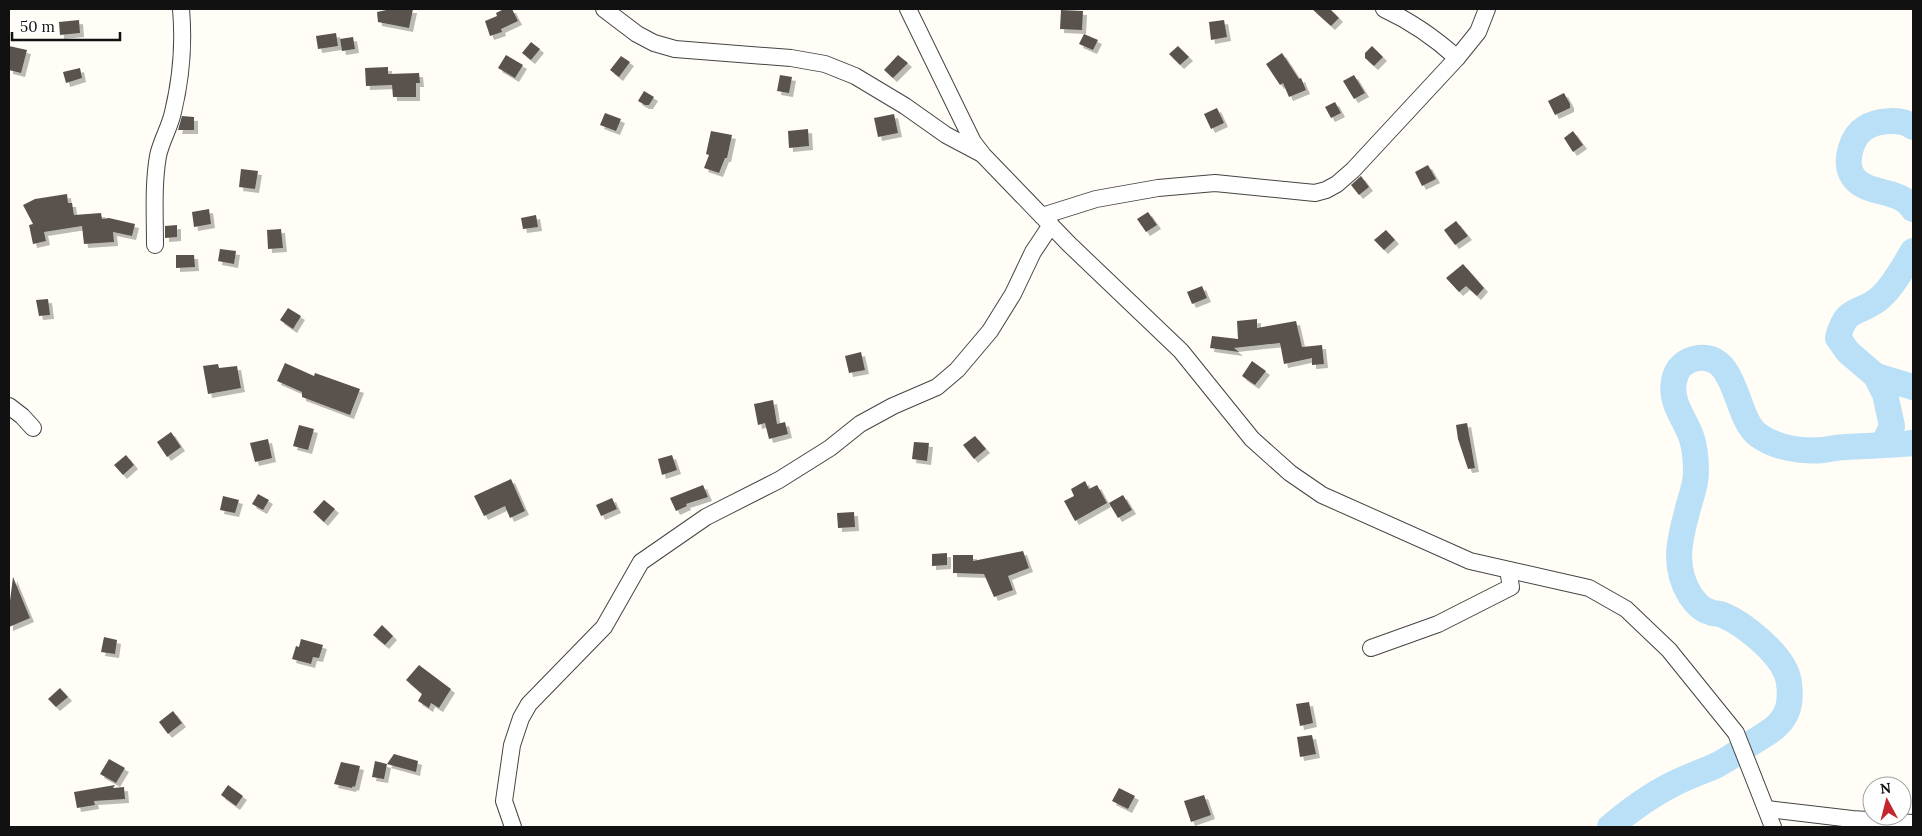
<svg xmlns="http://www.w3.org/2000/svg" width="1922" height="836" font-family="Lora,serif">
	<defs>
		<filter id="shadow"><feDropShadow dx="4" dy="4" stdDeviation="0" flood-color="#0004"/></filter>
	</defs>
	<rect width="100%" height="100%" fill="#fffdf5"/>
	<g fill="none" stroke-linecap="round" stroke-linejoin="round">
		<g stroke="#b9e0f7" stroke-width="26">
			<path d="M1913,127C1902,118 1877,120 1865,128C1852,136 1845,159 1851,173C1862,197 1901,187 1913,209"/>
			<path d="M1913,251C1904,266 1894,285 1881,297C1860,316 1846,304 1838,338L1848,352L1876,376L1913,387"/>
			<path d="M1876,376L1885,394L1892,426L1883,445"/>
			<path d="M1610,827C1629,811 1651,795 1673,784C1687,777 1701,772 1715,766C1729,759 1741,750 1753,742C1768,733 1783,725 1788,708C1791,698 1790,681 1786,672C1777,651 1744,624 1723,615C1719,613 1714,614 1710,612C1701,610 1695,602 1690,595C1673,567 1679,542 1687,512C1690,499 1696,486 1696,472C1696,461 1695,447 1691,436C1684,417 1670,403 1674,381C1676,368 1685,360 1698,358C1738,353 1734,417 1758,435C1776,448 1801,452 1823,450C1830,449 1838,447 1845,447C1868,446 1891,445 1913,443"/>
		</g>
	</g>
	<g fill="#5a524d" filter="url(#shadow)">
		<path d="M391,9H413L409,28L378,22L377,12Z"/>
		<path d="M504,9H512L518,21L501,29L502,32L490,36L485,21L497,16L496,13Z"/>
		<path d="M1312,9H1330L1339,18L1331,26Z"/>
		<path d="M1061,10L1083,11L1082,30L1060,29Z"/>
		<path d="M79,20L80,33L60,35L59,22Z"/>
		<path d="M1224,20L1227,37L1211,40L1209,22Z"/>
		<path d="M336,33L338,46L318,49L316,36Z"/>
		<path d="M1084,34L1098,40L1093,50L1079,44Z"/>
		<path d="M353,37L355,49L342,51L340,39Z"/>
		<path d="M531,42L540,49L531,60L522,53Z"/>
		<path d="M9,46L27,50L21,73L9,70Z"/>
		<path d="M1178,46L1189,57L1180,65L1169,54Z"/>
		<path d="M1372,46L1383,57L1374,66L1365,58V53Z"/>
		<path d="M1282,53L1299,79L1301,78L1306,90L1289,97L1283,83L1280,85L1266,64Z"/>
		<path d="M506,55L523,65L515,78L498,68Z"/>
		<path d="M898,55L908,63L893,78L884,70Z"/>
		<path d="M621,56L630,62L619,77L610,70Z"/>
		<path d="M388,67V74L419,73L420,83H416V97H393L392,85L366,86L365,68Z"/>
		<path d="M80,68L82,78L66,83L63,72Z"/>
		<path d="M780,75L792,77L789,93L777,91Z"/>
		<path d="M1354,75L1365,93L1354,99L1343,81Z"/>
		<path d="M644,91L654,97L649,105H645L638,101Z"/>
		<path d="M1564,93L1570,104V108L1555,115L1548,101Z"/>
		<path d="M1335,102L1341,113L1331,118L1325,107Z"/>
		<path d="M1217,108L1224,123L1211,129L1204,114Z"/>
		<path d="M605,113L621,119L616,131L600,125Z"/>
		<path d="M894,114L898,133L878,137L874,118Z"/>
		<path d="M182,116L194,117V130H178Z"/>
		<path d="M808,129L809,146L789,148L788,131Z"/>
		<path d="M711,131L732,135L727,158H725L719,173L704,168L709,155L706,154Z"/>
		<path d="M1573,131L1583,145L1573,152L1564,138Z"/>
		<path d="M1428,165L1436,179L1422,186L1415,172Z"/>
		<path d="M241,169L258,171L255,189L239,187Z"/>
		<path d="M1361,176L1369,187L1359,195L1351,185Z"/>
		<path d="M67,194L68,203H72L74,215L101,213L102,219L109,218L135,224L132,236L113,232L114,242L84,244L82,226L44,232L46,241L33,244L29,225L33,224L23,205L35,199Z"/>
		<path d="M209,209L211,224L194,227L192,212Z"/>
		<path d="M1148,212L1157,225L1146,232L1137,219Z"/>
		<path d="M536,215L538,227L523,229L521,218Z"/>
		<path d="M1456,221L1468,236L1455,245L1444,230Z"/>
		<path d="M177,225V237L165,238V226Z"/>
		<path d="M281,229L283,248L268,249L267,230Z"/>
		<path d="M1386,230L1395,240L1384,250L1374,240Z"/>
		<path d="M220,249L236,251L234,264L218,261Z"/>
		<path d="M176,255H194L195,267L176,268Z"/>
		<path d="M1463,264L1484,288L1477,296L1466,286L1459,292L1446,278Z"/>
		<path d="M1202,286L1207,298L1192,304L1187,292Z"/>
		<path d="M48,299L50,315L39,316L36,300Z"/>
		<path d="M288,308L301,316L293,329L280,320Z"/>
		<path d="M1257,319V328L1296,321L1302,347L1322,345L1324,364L1312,365V358L1284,364L1280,343L1234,348L1239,352L1210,348L1212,336L1238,339L1237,321Z"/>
		<path d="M861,352L865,370L849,373L845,356Z"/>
		<path d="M1252,361L1266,371L1255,385L1242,376Z"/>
		<path d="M285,363L314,376L315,373L360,389L350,415L302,397V392L277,381Z"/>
		<path d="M218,364L219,368L237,366L241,388L208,394L203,366Z"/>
		<path d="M773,400L777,424L785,422L788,434L769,439L765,423L758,425L754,404Z"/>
		<path d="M1467,423L1475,468L1468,469L1458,439L1456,425Z"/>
		<path d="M299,425L314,429L308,450L293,446Z"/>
		<path d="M171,432L181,447L167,457L157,442Z"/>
		<path d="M975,436L986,449L974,459L963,445Z"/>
		<path d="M268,439L272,458L255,462L250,443Z"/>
		<path d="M914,442L929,443L927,461L912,459Z"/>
		<path d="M126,455L134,465L123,475L114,465Z"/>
		<path d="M672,455L677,470L662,475L658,459Z"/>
		<path d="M511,479L525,511L510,518L505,506L484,516L474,496Z"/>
		<path d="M1085,481L1089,489L1097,485L1107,503L1075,521L1064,501L1074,496L1071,489Z"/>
		<path d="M703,485L708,497L686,504L687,506L676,511L670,498Z"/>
		<path d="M258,494L269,500L263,510L252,504Z"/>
		<path d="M1123,495L1132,510L1118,518L1109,503Z"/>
		<path d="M223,496L239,500L235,513L220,510Z"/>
		<path d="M612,498L617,509L601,516L596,505Z"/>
		<path d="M324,500L335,509L324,522L313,512Z"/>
		<path d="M854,512L855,527L838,528L837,513Z"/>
		<path d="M1023,551L1029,568L1008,576L1013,590L994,597L984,574L953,573V555H973V561Z"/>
		<path d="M947,553V565L932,566V554Z"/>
		<path d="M13,577L30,618L9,627V609Z"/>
		<path d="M382,625L393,636L385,645L373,635Z"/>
		<path d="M104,637L117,640L115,654L101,652Z"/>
		<path d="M301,639L323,645L319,658L313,657L311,664L292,659L296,646L299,647Z"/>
		<path d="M419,665L451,689L439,708L431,703L429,708L418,701L422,694L406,680Z"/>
		<path d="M60,688L68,697L56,707L48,699Z"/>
		<path d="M1309,702L1313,723L1300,726L1296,704Z"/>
		<path d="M173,711L182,723L168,734L159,722Z"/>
		<path d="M1312,735L1316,754L1300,757L1297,737Z"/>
		<path d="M394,754L418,761L416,772L387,764L384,779L372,777L375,761L387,764Z"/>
		<path d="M109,759L125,768L116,783L100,774Z"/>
		<path d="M341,762L360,766L355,787L353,786L352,788L334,784Z"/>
		<path d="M115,785L113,788L124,787L125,799L94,801L95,805L77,808L74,792Z"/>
		<path d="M228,785L243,796L236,806L221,795Z"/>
		<path d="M1119,788L1135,796L1128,809L1112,801Z"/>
		<path d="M1204,795L1211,815L1191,822L1184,801Z"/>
	</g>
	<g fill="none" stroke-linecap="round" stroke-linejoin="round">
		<g stroke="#444" stroke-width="18">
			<g id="minor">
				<path d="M604,9L637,34L654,43L675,49L791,58L825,64L855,76L905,106L946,135L980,153"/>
				<path d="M908,9L973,142L983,155L1069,244L1181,351L1252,439L1290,473L1322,495L1470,561L1589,588L1626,609L1669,650L1736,733L1773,827"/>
				<path d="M1384,9C1410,21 1436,39 1457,58"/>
				<path d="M1042,216L1096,199L1158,188L1215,183L1315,193L1326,190L1337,184L1353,170L1457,58L1478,32L1487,9"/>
				<path d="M155,245C155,215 153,185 158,156C161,141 170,127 173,112C181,79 184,43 181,9"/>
				<path d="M9,406L22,416L33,428"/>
				<path d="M1371,648L1438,624L1511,587L1508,570"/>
				<path d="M1767,809L1852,819L1913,823"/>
				<path d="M513,827L504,801L512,745L521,718L529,704L604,627L641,562L706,517L779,480L830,448L860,424L893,406L937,387L957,370L990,331L1013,294L1033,252L1051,225"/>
			</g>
		</g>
		<use href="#minor" stroke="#fff" stroke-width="16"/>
	</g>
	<rect width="1922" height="836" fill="none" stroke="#111111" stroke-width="20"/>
	<g transform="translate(1887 801) rotate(353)"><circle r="24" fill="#ffffff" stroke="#a0a0a0"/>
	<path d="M0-4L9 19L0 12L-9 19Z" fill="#c4262e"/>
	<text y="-8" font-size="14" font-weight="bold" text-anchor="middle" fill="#111111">N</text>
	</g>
	<path d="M12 32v8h108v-8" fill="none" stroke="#111111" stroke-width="2.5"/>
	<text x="20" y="32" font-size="15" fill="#111111" stroke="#ffffff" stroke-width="4" paint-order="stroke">50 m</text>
</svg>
